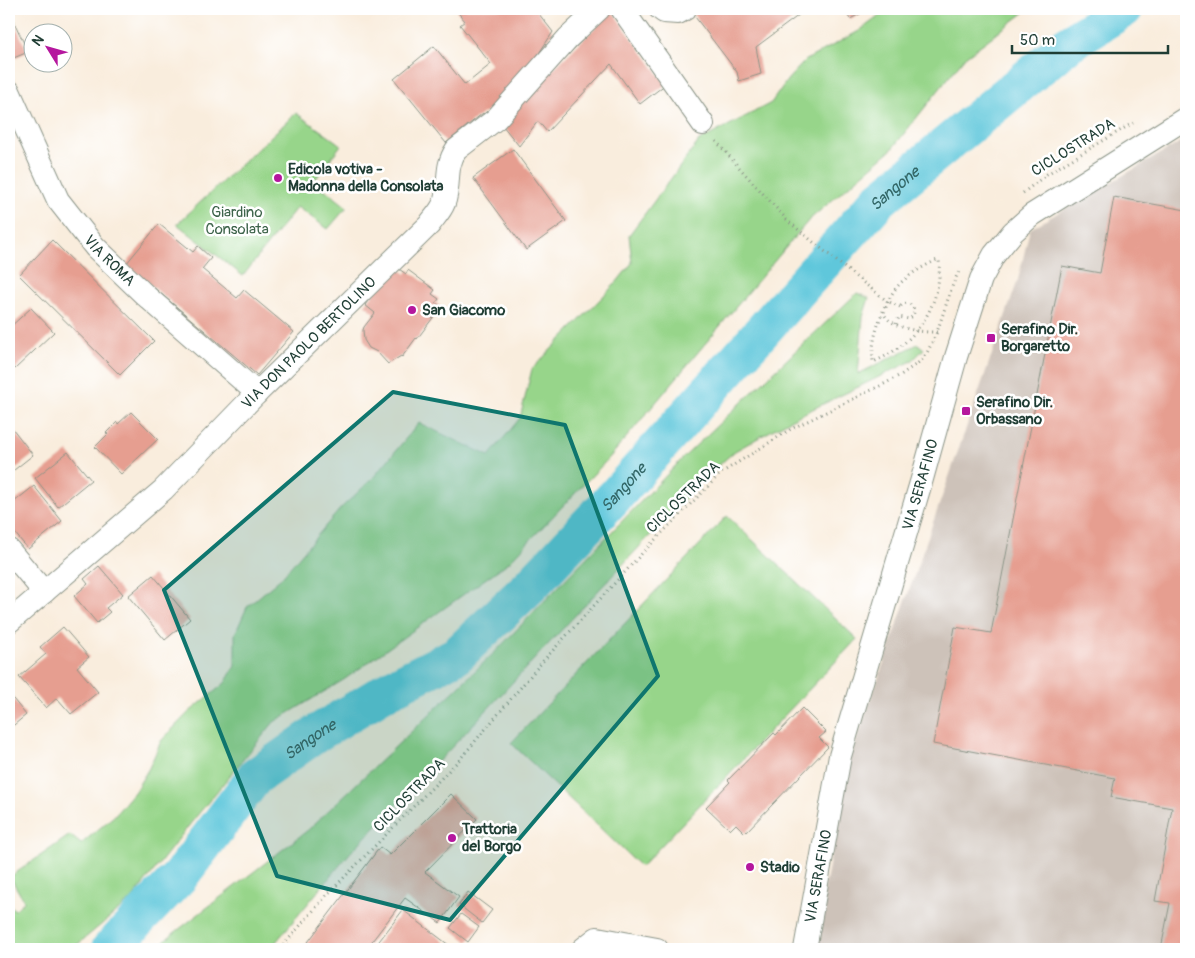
<svg xmlns="http://www.w3.org/2000/svg" width="1195" height="958" font-family="Pangolin,sans-serif">
	<rect width="100%" height="100%" fill="#fff"/>
	<filter id="ink" filterUnits="userSpaceOnUse"><feTurbulence type="fractalNoise" baseFrequency=".02" numOctaves="2"/><feDisplacementMap in="SourceGraphic" scale="10" xChannelSelector="R" yChannelSelector="G"/><feConvolveMatrix kernelMatrix="1 2 1 2 8 2 1 2 1" color-interpolation-filters="sRGB"/></filter>
	<filter id="wash" filterUnits="userSpaceOnUse"><feTurbulence type="fractalNoise" baseFrequency=".0096" numOctaves="4" result="noise"/><feDisplacementMap in="SourceGraphic" scale="20" xChannelSelector="R" yChannelSelector="G"/><feGaussianBlur stdDeviation="1.12" result="paint"/><feColorMatrix in="noise" values="0 0 0 0 0 0 0 0 0 0 0 0 0 0 0 0 0 1.4 0 .05"/><feComposite in="paint" operator="in"/></filter>
	<g filter="url(#wash)">
		<rect width="100%" height="100%" fill="#f9eddd"/>
		<path fill="#cdc2b9" d="M1186,139V949H813L849,762L1018,280L1030,229Z"/>
		<g fill="#97d58a" stroke="#5b895f">
			<path d="M889,9H1029L965,57L891,150L809,220L610,457L509,562L345,679L274,722L191,823L132,899L72,949H9V905L15,910L24,901L10,877L70,835L81,844L114,816L135,791L149,768L161,741L188,713L225,683L235,666V634L247,607L280,579L341,508L372,479L419,423L489,456L520,418L532,369L616,283L632,263L629,235L699,141L771,103L788,79L806,60L859,31Z"/>
			<path d="M296,113L341,145L314,181L347,207L328,229L297,207L243,276L177,224Z"/>
			<path d="M857,293L869,298L863,317L858,374L918,344L924,349L912,361L792,419L735,451L702,480L452,747L350,853L270,949H157L165,940L308,830L495,652L686,455Z"/>
			<path d="M727,516L857,639L641,867L511,743Z"/>
		</g>
		<g fill="none" stroke-linecap="round" stroke-linejoin="round">
			<path stroke="#5fc7db" stroke-width="38" id="s1" d="M110,949L180,876L255,777L319,732L388,690L457,655L530,586L617,494L878,201L1068,44L1124,9"/>
		</g>
		<g id="blocks">
			<g fill="#e69e90">
				<path d="M455,9H535L553,32L518,85L484,114L483,113L446,143L394,79L434,46L465,85L491,64L460,25L465,21Z"/>
				<path d="M698,9H807L756,47L761,74L739,81L737,72L692,13Z"/>
				<path d="M843,9H870L850,19Z"/>
				<path d="M9,11L28,52L9,60Z"/>
				<path d="M612,11L666,84L640,104L611,64L547,132L538,121L519,146L503,126L520,102Z"/>
				<path d="M513,149L566,221L526,250L473,178Z"/>
				<path d="M1114,197L1186,210V949H1161L1170,903L1155,901L1172,808L1111,797L1115,778L933,744L955,627L991,633L1062,266L1100,273Z"/>
				<path d="M159,224L193,252L198,246L211,258L202,269L237,298L244,290L294,332L257,375L126,264Z"/>
				<path d="M52,240L154,341L120,375L19,275Z"/>
				<path d="M399,269L406,274L408,270L435,290L432,294L439,299L436,303L441,307L417,339L416,338L402,357L401,356L388,364L377,352L369,348L364,340L363,330L364,327L375,313L365,305L376,290Z"/>
				<path d="M31,308L54,332L15,369L9,362V328Z"/>
				<path d="M131,412L158,439L121,474L95,447L108,434L106,433L117,422L118,424Z"/>
				<path d="M9,424L33,455L9,474Z"/>
				<path d="M68,452L91,480L58,507L35,478Z"/>
				<path d="M34,486L62,521L28,549L9,526V506Z"/>
				<path d="M99,566L123,594L106,608L110,612L97,623L74,596L88,584L84,579Z"/>
				<path d="M153,575L190,619L165,640L128,596Z"/>
				<path d="M63,627L89,657L77,667L98,692L71,714L57,698L46,708L19,677L46,654L40,647Z"/>
				<path d="M9,694L26,715L9,729Z"/>
				<path d="M802,708L826,732L819,738L828,747L745,833L736,824L730,830L706,807L730,782L728,780L774,733L776,735Z"/>
				<path d="M451,794L477,819L425,872L459,897L440,923L405,898L366,949H310L305,946L380,847L390,855Z"/>
				<path d="M468,892L492,910L482,923L459,905Z"/>
				<path d="M403,910L454,949H373Z"/>
				<path d="M461,914L479,927L468,942L450,928Z"/>
			</g>
		</g>
	</g>
	<g filter="url(#ink)">
		<use href="#blocks" fill-opacity="0" stroke="#8c9588" stroke-width="1"/>
		<g fill="none" stroke-linecap="round" stroke-linejoin="round">
			<g stroke="#8c9588" stroke-width="24">
				<g id="street">
					<path d="M622,9L703,124"/>
					<path d="M660,9L664,12L678,13L685,9"/>
					<path id="s2" d="M9,91L58,200L95,247L146,296L257,393"/>
					<path d="M9,550L44,592"/>
					<path id="s3" d="M9,622L163,490L257,393L429,225C433,219 441,211 444,203C451,184 444,168 456,150L496,119L568,38L599,9"/>
					<path d="M583,949L597,938L657,949"/>
					<path id="s4" d="M805,949L840,756L922,479L956,357L981,279L994,255L1013,232L1032,215L1186,118"/>
				</g>
			</g>
			<g stroke="#8c9588" stroke-width="3" stroke-dasharray="1 4" stroke-linecap="butt">
				<path d="M1180,96L1186,92"/>
				<path d="M716,141L745,174L789,222L856,277L887,301"/>
				<path d="M1023,193L1047,174L1133,123"/>
				<path d="M896,324L899,317L909,319C914,316 915,312 913,307C909,302 904,302 900,307"/>
				<path d="M937,332C922,333 889,328 884,313C886,307 888,300 892,294C902,277 922,267 939,259"/>
				<path d="M280,949L326,896L461,758L543,661L647,548L721,473L791,429L886,383L902,374L921,361L927,353L937,332L953,284L959,271"/>
			</g>
			<use href="#street" stroke="#fff" stroke-width="22"/>
			<path stroke="#8c9588" stroke-width="3" stroke-dasharray="1 4" stroke-linecap="butt" d="M900,307L887,301C879,321 871,340 873,362C915,345 943,305 939,259"/>
		</g>
	</g>
	<path fill="#0f766e" fill-opacity="0.2" stroke="#0f766e" stroke-width="4" stroke-linejoin="round" d="M393,392L565,425L658,676L450,920L277,876L164,590Z"/>
	<g fill="#b5179e" stroke="#fff" stroke-width="2">
		<circle cx="278" cy="178" r="5"/>
		<circle cx="412" cy="310" r="5"/>
		<rect x="986" y="333" width="10" height="10" rx="2.5"/>
		<rect x="961" y="406" width="10" height="10" rx="2.5"/>
		<circle cx="452" cy="838" r="5"/>
		<circle cx="750" cy="867" r="5"/>
	</g>
	<g text-anchor="middle" stroke-width="5" stroke-linejoin="round" paint-order="stroke">
		<g font-size="15" fill="#1f3d34" stroke="#fff">
			<text transform="translate(1073 147) rotate(-32)" y="5">CICLOSTRADA</text>
			<text dy="5" stroke="none"><textPath href="#s2" startOffset="199">VIA ROMA</textPath></text>
			<text dy="5" stroke="none"><textPath href="#s3" startOffset="410">VIA DON PAOLO BERTOLINO</textPath></text>
			<text dy="5" stroke="none"><textPath href="#s4" startOffset="479">VIA SERAFINO</textPath></text>
			<text transform="translate(683 497) rotate(-44)" y="5">CICLOSTRADA</text>
			<text transform="translate(409 795) rotate(-46)" y="5">CICLOSTRADA</text>
			<text dy="5" stroke="none"><textPath href="#s4" startOffset="74">VIA SERAFINO</textPath></text>
		</g>
		<g font-size="15" font-weight="bold" fill="#1f3d34" stroke="#fff" text-anchor="start">
			<text x="288" y="174">Edicola votiva -<tspan x="288" dy="17">Madonna della Consolata</tspan></text>
			<text x="422" y="315">San Giacomo</text>
			<text x="1001" y="334">Serafino Dir.<tspan x="1001" dy="17">Borgaretto</tspan></text>
			<text x="976" y="407">Serafino Dir.<tspan x="976" dy="17">Orbassano</tspan></text>
			<text x="462" y="834">Trattoria<tspan x="462" dy="17">del Borgo</tspan></text>
			<text x="760" y="872">Stadio</text>
		</g>
		<g font-size="15" fill="#3d634a" stroke="#fff">
			<text x="237" y="217">Giardino<tspan x="237" dy="17">Consolata</tspan></text>
		</g>
		<g font-size="16" font-style="italic" fill="#326666" stroke="#fff">
			<text dy="6" stroke="none"><textPath href="#s1" startOffset="1102">Sangone</textPath></text>
			<text dy="6" stroke="none"><textPath href="#s1" startOffset="698">Sangone</textPath></text>
			<text dy="6" stroke="none"><textPath href="#s1" startOffset="292">Sangone</textPath></text>
		</g>
	</g>
	<rect width="1195" height="958" fill="none" stroke="#fff" stroke-width="30"/>
	<g transform="translate(48 48) rotate(307)"><circle r="24" fill="#ffffff" stroke="#a5b1ae"/>
	<path d="M0-4L9 19L0 12L-9 19Z" fill="#b5179e"/>
	<text y="-8" font-size="14" font-weight="bold" text-anchor="middle" fill="#1f3d34">N</text>
	</g>
	<path d="M1012 45v8h156v-8" fill="none" stroke="#1f3d34" stroke-width="2.5"/>
	<text x="1020" y="45" font-size="15" fill="#1f3d34" stroke="#ffffff" stroke-width="4" paint-order="stroke">50 m</text>
</svg>
